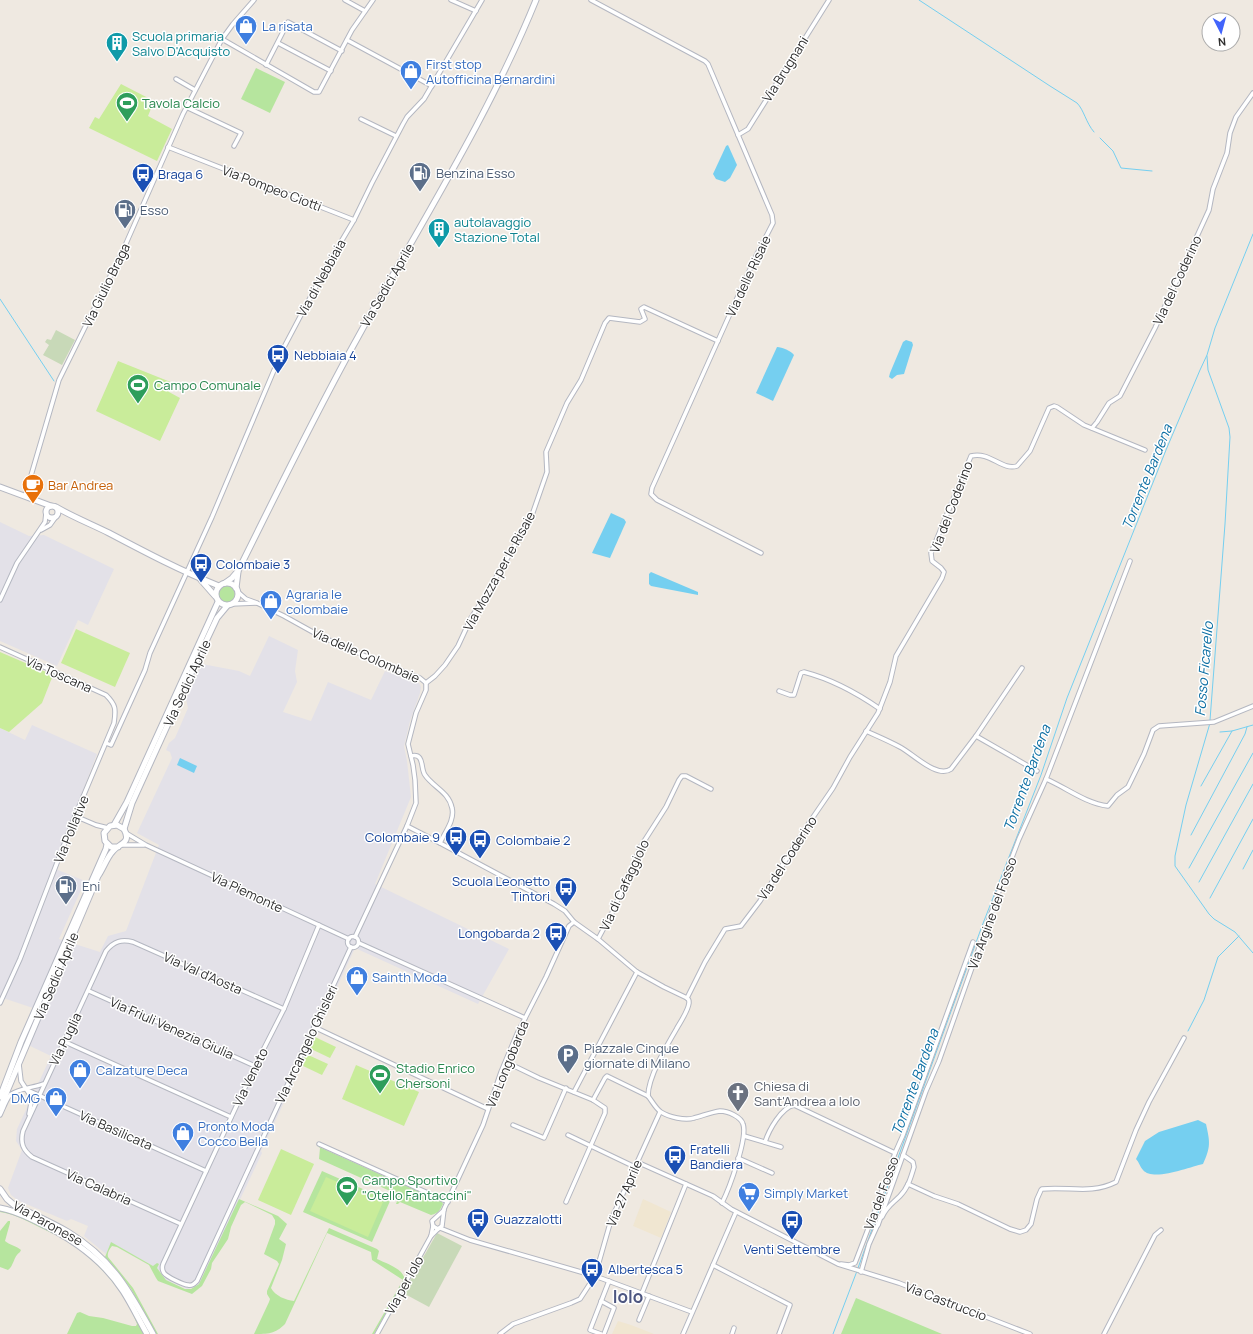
<svg xmlns="http://www.w3.org/2000/svg" width="1253" height="1334" font-family="Manrope,sans-serif">
	<rect width="100%" height="100%" fill="#efe9e1"/>
	<g fill="#e3e1e8">
		<path d="M0,522L29,536L44,535L114,569L88,625L78,620L57,666L0,641Z"/>
		<path d="M269,636L298,650L295,671L297,682L283,712L311,721L328,682L371,700L385,671L419,683L421,687L420,693L410,721L404,746L407,761L411,797L375,884L509,949L478,1004L355,948L274,1124L261,1151L262,1153L200,1284L193,1288L187,1289L166,1280L157,1268L111,1243L106,1254L84,1236L88,1226L71,1219L67,1221L19,1201L11,1195L8,1188L22,1150L16,1141L17,1129L51,1056L28,1045L42,1011L0,997V728L25,740L32,725L97,754L53,868L85,881L59,939L100,952L108,936L126,931L159,845L137,833L172,758L170,752L166,750L169,743L175,738L188,708L186,699L202,664L239,671L250,676Z"/>
	</g>
	<g fill="#f0e6d1">
		<path d="M643,1199L671,1212L661,1238L633,1226Z"/>
		<path d="M618,1321L631,1325L654,1334H612Z"/>
	</g>
	<g fill="#b6e59e">
		<path d="M256,68L285,82L270,113L241,99Z"/>
		<circle cx="226" cy="594" r="9"/>
		<path d="M317,1146L442,1202L443,1204C440,1210 439,1213 431,1215L400,1202L398,1204H396L399,1195L319,1159L320,1148Z"/>
		<path d="M322,1171L390,1201L372,1242L303,1212Z"/>
		<path d="M239,1199L278,1216L287,1224L279,1239L286,1244L282,1260L271,1288C275,1296 286,1300 294,1301L329,1228L377,1249L379,1251L377,1259C387,1264 403,1268 405,1280L374,1334H372L403,1280L372,1260L371,1252L327,1233L285,1324C275,1334 268,1334 254,1334L269,1302L270,1299L267,1294V1291L279,1264L277,1261L264,1254L275,1224V1220L272,1215L245,1202L241,1205L231,1227L228,1239L212,1263L211,1269L202,1286L192,1294L158,1281L156,1278L149,1265L117,1247L112,1246C109,1250 107,1253 108,1257L133,1288L158,1334H156L131,1289L116,1269L105,1257L111,1242L153,1266L157,1263L159,1264L157,1268L166,1280L185,1289H191L199,1284Z"/>
		<path d="M0,1211C13,1212 25,1219 37,1225C71,1241 101,1262 122,1294C130,1306 137,1321 144,1334H67L77,1313L80,1312L89,1316L103,1318L132,1326H136L137,1324C124,1289 94,1257 62,1238C54,1234 45,1230 37,1226C25,1220 14,1214 0,1212Z"/>
		<path d="M8,1221H10V1223L5,1241C9,1245 17,1246 21,1250L20,1252C13,1257 14,1266 8,1270L0,1267V1231Z"/>
		<path d="M856,1298L942,1334H841Z"/>
	</g>
	<g fill="#c8d9b8">
		<path d="M56,330L75,340L62,365L43,355L49,345L45,342L47,339L51,340Z"/>
		<path d="M437,1233L462,1246L429,1307L403,1293Z"/>
	</g>
	<g fill="#c9ec9a">
		<path d="M121,84L154,101L148,116L172,129L157,161L89,128L95,117L99,119Z"/>
		<path d="M118,361L173,383L169,392L180,398L160,441L96,411Z"/>
		<path d="M76,629L130,653L115,687L61,663Z"/>
		<path d="M0,652L53,675L42,703L9,732L0,728Z"/>
		<path d="M315,1037L336,1047L330,1058L309,1048Z"/>
		<path d="M306,1054L328,1064L322,1075L301,1065Z"/>
		<path d="M356,1065L419,1092L404,1126L342,1099Z"/>
		<path d="M281,1149L314,1164L291,1215L258,1200Z"/>
		<path d="M326,1177L383,1202L368,1237L310,1211Z"/>
	</g>
	<g fill="#75cff0">
		<path d="M728,145L737,165L730,178L725,182L716,179L713,174L726,146Z"/>
		<path d="M906,340L912,342L913,345L904,374L897,375L892,379L889,377L890,373L903,342Z"/>
		<path d="M777,347C782,347 791,351 794,355L773,401L756,393Z"/>
		<path d="M611,513L624,519L626,522L610,558L592,553Z"/>
		<path d="M651,572L698,592V595L651,586L649,584V574Z"/>
		<path d="M180,758L197,766L194,773L177,765Z"/>
		<path d="M1198,1120L1206,1124C1210,1142 1211,1147 1203,1164C1189,1167 1153,1182 1143,1170C1140,1167 1139,1162 1136,1159L1145,1141L1159,1132Z"/>
	</g>
	<g fill="none" stroke-linecap="round" stroke-linejoin="round">
		<g stroke="#75cff0" stroke-width="1">
			<path d="M919,0L1050,86L1077,103C1084,110 1086,123 1094,132"/>
			<path d="M1100,138L1113,151L1121,168L1152,171"/>
			<path d="M0,299L54,381"/>
			<path d="M1207,356L1208,370L1229,428L1230,437L1225,524L1210,720"/>
			<path d="M1210,723L1186,805L1175,856V866L1209,914L1214,919L1235,932L1253,953"/>
			<path d="M1220,732L1232,731L1253,725"/>
			<path d="M1201,786L1232,731"/>
			<path d="M1191,835L1245,734L1247,727"/>
			<path d="M1189,868L1253,753"/>
			<path d="M1243,869L1253,850"/>
			<path d="M1199,882L1253,784"/>
			<path d="M1210,898L1253,819"/>
			<path d="M1188,1031L1204,1000L1218,957L1239,936"/>
			<path d="M858,1268L982,926L1041,775L1067,698L1166,450L1200,370L1207,355L1215,328L1253,234"/>
			<path d="M833,1334L857,1271"/>
		</g>
		<g stroke="#b4b7c1" stroke-width="5.5">
			<g id="street">
				<path d="M345,0L365,11"/>
				<path d="M451,0L476,11"/>
				<path d="M591,0L705,61L708,64L772,215L773,223L755,258L652,488L651,494L657,500L761,553"/>
				<path d="M222,39L314,92H319L352,30L373,0"/>
				<path d="M347,40L432,86"/>
				<path d="M278,43L331,71"/>
				<path d="M266,65L288,22L342,51"/>
				<path d="M176,79L195,90"/>
				<path d="M186,107L241,133L234,146"/>
				<path d="M361,119L396,136"/>
				<path d="M738,135L748,129L829,0"/>
				<path d="M168,147L354,220"/>
				<path d="M1092,428L1097,422L1109,403L1120,396L1155,328L1209,210L1213,189L1227,153L1230,133L1236,117L1253,93"/>
				<path d="M25,496L59,380L124,248L183,114L222,39L233,24L254,0"/>
				<path d="M41,530L50,525L55,518"/>
				<path d="M238,592L246,599L257,603L284,616L320,636L379,662L420,678L426,683V690L416,713L408,744L413,765L415,780L416,803L407,826L355,937"/>
				<path d="M0,600L17,563L45,522L46,513"/>
				<path d="M232,604L256,603"/>
				<path d="M0,647L106,695C116,705 116,709 114,723L75,816L20,959L0,1003"/>
				<path d="M426,683L435,676L445,665L458,646L471,618L484,598L531,518L547,472L546,452L567,403L581,380L605,323L609,318L640,322L645,319L641,309L644,307L718,341"/>
				<path d="M779,691L790,695H794L801,673L804,672C831,679 857,693 880,709"/>
				<path d="M866,731C877,736 889,741 900,747C912,753 937,779 951,769L976,736L1037,771"/>
				<path d="M976,736L1022,668"/>
				<path d="M106,743L111,745L145,670L150,653L212,517L283,349L329,262L354,220L372,183L403,124L407,117L424,99L482,0"/>
				<path d="M411,756C425,753 420,768 425,775C433,787 449,792 452,808C455,820 445,832 440,843"/>
				<path d="M1046,779C1067,788 1085,803 1108,806L1117,795L1128,787L1144,754L1153,730L1159,726L1214,722L1253,706"/>
				<path d="M75,816L96,825L108,828"/>
				<path d="M407,826L440,843L554,904L565,911L574,922L598,939L637,972L664,987L687,998"/>
				<path d="M126,833L146,845L349,939"/>
				<path d="M123,845H144"/>
				<path d="M319,925L284,1009L255,1066L163,1264C162,1267 162,1270 164,1273C167,1277 184,1285 188,1285C192,1286 194,1284 197,1281L351,947"/>
				<circle cx="353" cy="942" r="5.5"/>
				<path d="M598,939L612,913L641,846L666,807L679,780L682,776H686L711,789"/>
				<path d="M359,943L525,1018"/>
				<path d="M89,991L255,1066"/>
				<path d="M687,998L705,962L725,929L741,926L760,901L809,823L833,788L850,757L878,713L890,682L896,656L942,578L944,572L941,568L932,561L931,553L971,456C990,451 1002,471 1017,466L1030,451L1049,408L1054,406L1057,407L1084,425L1145,450"/>
				<path d="M314,1027L488,1109"/>
				<path d="M63,1041L231,1117"/>
				<path d="M506,1062L539,1078L593,1100L605,1108V1113L566,1202"/>
				<path d="M19,1064L21,1081L32,1098L29,1114"/>
				<path d="M25,1089L206,1171"/>
				<path d="M574,1092L637,972"/>
				<path d="M648,1096C652,1101 656,1109 661,1112C669,1117 685,1121 694,1118C702,1116 712,1112 720,1111C728,1111 741,1117 743,1124C748,1138 729,1189 722,1203"/>
				<path d="M648,1096C648,1077 667,1045 677,1028C681,1021 688,1011 689,1003C689,1000 689,1000 687,998"/>
				<path d="M593,1100L605,1078L607,1076L648,1096"/>
				<path d="M0,1115C3,1109 6,1100 10,1095C19,1088 33,1088 43,1084"/>
				<path d="M513,1125L544,1138L566,1088"/>
				<path d="M568,1135L635,1167"/>
				<path d="M744,1136L781,1147"/>
				<path d="M765,1142C769,1130 781,1108 794,1105L895,1153"/>
				<path d="M319,1144L448,1202"/>
				<path d="M738,1158L772,1173"/>
				<path d="M637,1162L713,1196L731,1209L838,1264L899,1283L1030,1334"/>
				<path d="M908,1184L934,1196L958,1204L1010,1229L1020,1232L1026,1230L1031,1224L1037,1199L1041,1190L1042,1189C1069,1186 1090,1195 1116,1182L1136,1130L1149,1102L1184,1038"/>
				<path d="M882,1217C887,1206 892,1204 900,1196C908,1188 911,1177 914,1167L913,1162L903,1155"/>
				<path d="M181,1224L32,1157C23,1150 20,1143 23,1131L106,951C114,941 122,939 133,942L284,1009"/>
				<path d="M878,1225L926,1091L939,1061L998,894L1019,839L1046,779L1130,561"/>
				<path d="M433,1226L438,1229L442,1226L444,1209L483,1125L501,1072L517,1034L546,977L569,926L574,922"/>
				<path d="M440,1228L470,1240L595,1276L692,1312"/>
				<path d="M431,1236L433,1226L432,1221L444,1210"/>
				<path d="M841,1264L849,1265L855,1263L876,1208L895,1153L903,1135L973,942"/>
				<path d="M713,1265L790,1305L779,1334"/>
				<path d="M861,1272L869,1244L878,1224"/>
				<path d="M642,1293L686,1184"/>
				<path d="M601,1301L614,1308L604,1334"/>
				<path d="M639,1320L649,1296"/>
				<path d="M377,1334L431,1236L438,1229"/>
				<path d="M500,1334L513,1324L571,1303L580,1299L595,1276L611,1220L660,1112"/>
				<path d="M601,1334L590,1330L609,1281"/>
				<path d="M683,1334L736,1212"/>
				<path d="M732,1334L734,1328"/>
				<path d="M1104,1334L1155,1235L1161,1230"/>
			</g>
		</g>
		<g stroke="#b4b7c1" stroke-width="7">
			<g id="secondary">
				<path d="M0,487L51,506"/>
				<circle cx="52" cy="512" r="6"/>
				<path d="M56,507C73,517 91,524 109,533C145,552 181,571 219,586"/>
				<path d="M201,580L215,596"/>
				<circle cx="227" cy="594" r="11"/>
				<path d="M225,583L232,578L238,571C277,493 315,414 358,337C419,226 488,118 536,0"/>
				<path d="M236,588L238,572"/>
				<path d="M114,825L127,802L218,602"/>
				<path d="M124,829L132,803L193,669L217,618L227,606"/>
				<path d="M0,1097L21,1042L106,849L107,844"/>
				<path d="M0,1108L98,876C103,869 107,857 113,851C119,843 132,844 124,829L117,825L110,826L104,833L105,841L111,847H118"/>
				<path d="M0,1189L7,1199L14,1205C32,1214 51,1222 68,1232C112,1259 129,1290 153,1334"/>
				<path d="M0,1208C14,1210 27,1217 40,1223C73,1239 103,1260 123,1291C132,1305 139,1320 147,1334"/>
			</g>
		</g>
		<use href="#street" stroke="#fff" stroke-width="3.5"/>
		<use href="#secondary" stroke="#fff" stroke-width="5"/>
	</g>
	<defs>
		<g id="shop-pin" transform="scale(1.15)"><path d="M0 17L-7.5 6A9.5 9.5 0 1 1 7.5 6Z" fill="#3f7fe0" stroke="#fff"/><path d="M-5-2.5h2.3a2.7 3.5 0 0 1 5.4 0H5L5.5 6h-11ZM-1.5-2.5h3a1.5 2.3 0 0 0-3 0Z" fill="#fff"/></g>
		<g id="building-pin" transform="scale(1.15)"><path d="M0 17L-7.5 6A9.5 9.5 0 1 1 7.5 6Z" fill="#0f9aa8" stroke="#fff"/><path d="M-4-6H4V6H1V3H-1V6H-4ZM-2.5-4.3h1.7v1.8h-1.7ZM.8-4.3h1.7v1.8H.8ZM-2.5-1h1.7V.8h-1.7ZM.8-1h1.7V.8H.8Z" fill="#fff"/></g>
		<g id="stadium-pin" transform="scale(1.15)"><path d="M0 17L-7.5 6A9.5 9.5 0 1 1 7.5 6Z" fill="#2e9e5b" stroke="#fff"/><path d="M0-5a6.5 5 0 1 0 0 10a6.5 5 0 1 0 0-10ZM-3.5-1.8h7v3.6h-7Z" fill="#fff"/></g>
		<g id="fuel-pin" transform="scale(1.15)"><path d="M0 17L-7.5 6A9.5 9.5 0 1 1 7.5 6Z" fill="#5c6f8a" stroke="#fff"/><path d="M-5.5-6h7V0h2V4h1.3V-2.5L3-4.5l.8-.8L6-3V5H2.5V1h-1V6h-7ZM-4.2-4.7v3.2H.2V-4.7Z" fill="#fff"/></g>
		<g id="bus-pin" transform="scale(1.15)"><path d="M0 17L-7.5 6A9.5 9.5 0 1 1 7.5 6Z" fill="#1a4fb4" stroke="#fff"/><path d="M-5-6H5V4H4V6H2V4H-2V6H-4V4H-5ZM-3.5-4V0h7V-4ZM-3.5 1.2v1.5H-2V1.2ZM2 1.2v1.5H3.5V1.2Z" fill="#fff"/></g>
		<g id="cafe-pin" transform="scale(1.15)"><path d="M0 17L-7.5 6A9.5 9.5 0 1 1 7.5 6Z" fill="#e8710a" stroke="#fff"/><path d="M-5.5-4.5H6V0H3Q3 3.5 0 3.5H-2.5Q-5.5 3.5-5.5 0ZM3-3.2v2h1.7v-2ZM-6 4.5H4V6H-6Z" fill="#fff"/></g>
		<g id="parking-pin" transform="scale(1.15)"><path d="M0 17L-7.5 6A9.5 9.5 0 1 1 7.5 6Z" fill="#5c6f8a" stroke="#fff"/><path d="M-3.5-5.5H1a3.5 3.5 0 0 1 0 7H-1V5.5H-3.5ZM-1-3.4V-.6H.8a1.4 1.4 0 0 0 0-2.8Z" fill="#fff"/></g>
		<g id="church-pin" transform="scale(1.15)"><path d="M0 17L-7.5 6A9.5 9.5 0 1 1 7.5 6Z" fill="#6b7280" stroke="#fff"/><path d="M-1.2-6h2.4v3.5h3.3v2.4h-3.3V6h-2.4V-.1h-3.3v-2.4h3.3Z" fill="#fff"/></g>
		<g id="supermarket-pin" transform="scale(1.15)"><path d="M0 17L-7.5 6A9.5 9.5 0 1 1 7.5 6Z" fill="#3f7fe0" stroke="#fff"/><path d="M-6-5.5h2.5l.6 2H6L4.5 2H-2.5L-4.4-4H-6ZM-1.5 3.2a1.3 1.3 0 1 0 .1 0ZM3 3.2a1.3 1.3 0 1 0 .1 0Z" fill="#fff"/></g>
	</defs>
	<g fill-rule="evenodd">
		<use href="#shop-pin" x="246" y="26"/>
		<use href="#building-pin" x="117" y="43"/>
		<use href="#shop-pin" x="411" y="71"/>
		<use href="#stadium-pin" x="127" y="103"/>
		<use href="#fuel-pin" x="420" y="173"/>
		<use href="#bus-pin" x="143" y="174"/>
		<use href="#fuel-pin" x="125" y="210"/>
		<use href="#building-pin" x="439" y="229"/>
		<use href="#bus-pin" x="278" y="355"/>
		<use href="#stadium-pin" x="138" y="385"/>
		<use href="#cafe-pin" x="33" y="485"/>
		<use href="#bus-pin" x="201" y="564"/>
		<use href="#shop-pin" x="271" y="601"/>
		<use href="#bus-pin" x="456" y="837"/>
		<use href="#bus-pin" x="480" y="840"/>
		<use href="#fuel-pin" x="66" y="886"/>
		<use href="#bus-pin" x="566" y="888"/>
		<use href="#bus-pin" x="556" y="933"/>
		<use href="#shop-pin" x="357" y="977"/>
		<use href="#parking-pin" x="568" y="1055"/>
		<use href="#shop-pin" x="80" y="1070"/>
		<use href="#stadium-pin" x="380" y="1075"/>
		<use href="#church-pin" x="738" y="1093"/>
		<use href="#shop-pin" x="56" y="1098"/>
		<use href="#shop-pin" x="183" y="1133"/>
		<use href="#bus-pin" x="675" y="1156"/>
		<use href="#stadium-pin" x="347" y="1187"/>
		<use href="#supermarket-pin" x="749" y="1193"/>
		<use href="#bus-pin" x="478" y="1219"/>
		<use href="#bus-pin" x="792" y="1221"/>
		<use href="#bus-pin" x="592" y="1269"/>
	</g>
	<g text-anchor="middle" stroke-width="3" stroke-linejoin="round" paint-order="stroke">
		<g font-size="13" fill="#366cbe" stroke="#fff" text-anchor="start">
			<text x="262" y="31">La risata</text>
			<text x="426" y="69">First stop<tspan x="426" dy="15">Autofficina Bernardini</tspan></text>
			<text x="286" y="599">Agraria le<tspan x="286" dy="15">colombaie</tspan></text>
			<text x="372" y="982">Sainth Moda</text>
			<text x="96" y="1075">Calzature Deca</text>
			<text x="40" y="1103" text-anchor="end">DMG</text>
			<text x="198" y="1131">Pronto Moda<tspan x="198" dy="15">Cocco Bella</tspan></text>
			<text x="764" y="1198">Simply Market</text>
		</g>
		<g font-size="13" fill="#0d838f" stroke="#fff" text-anchor="start">
			<text x="132" y="41">Scuola primaria<tspan x="132" dy="15">Salvo D'Acquisto</tspan></text>
			<text x="454" y="227">autolavaggio<tspan x="454" dy="15">Stazione Total</tspan></text>
		</g>
		<g font-size="13" fill="#2e2e2e" stroke="#fff">
			<text transform="translate(785 69) rotate(-58)" y="5">Via Brugnani</text>
			<text transform="translate(272 188) rotate(21)" y="5">Via Pompeo Ciotti</text>
			<text transform="translate(748 276) rotate(-65)" y="5">Via delle Risaie</text>
			<text transform="translate(321 278) rotate(-61)" y="5">Via di Nebbiaia</text>
			<text transform="translate(1177 280) rotate(-65)" y="5">Via del Coderino</text>
			<text transform="translate(106 285) rotate(-64)" y="5">Via Giulio Braga</text>
			<text transform="translate(387 285) rotate(-60)" y="5">Via Sedici Aprile</text>
			<text transform="translate(951 507) rotate(-69)" y="5">Via del Coderino</text>
			<text transform="translate(499 571) rotate(-61)" y="5">Via Mozza per le Risaie</text>
			<text transform="translate(366 655) rotate(24)" y="5">Via delle Colombaie</text>
			<text transform="translate(59 674) rotate(24)" y="5">Via Toscana</text>
			<text transform="translate(187 683) rotate(-65)" y="5">Via Sedici Aprile</text>
			<text transform="translate(71 829) rotate(-68)" y="5">Via Pollative</text>
			<text transform="translate(787 858) rotate(-57)" y="5">Via del Coderino</text>
			<text transform="translate(624 885) rotate(-65)" y="5">Via di Cafaggiolo</text>
			<text transform="translate(247 892) rotate(25)" y="5">Via Piemonte</text>
			<text transform="translate(992 913) rotate(-70)" y="5">Via Argine del Fosso</text>
			<text transform="translate(203 973) rotate(24)" y="5">Via Val d'Aosta</text>
			<text transform="translate(56 976) rotate(-67)" y="5">Via Sedici Aprile</text>
			<text transform="translate(172 1028) rotate(24)" y="5">Via Friuli Venezia Giulia</text>
			<text transform="translate(65 1039) rotate(-64)" y="5">Via Puglia</text>
			<text transform="translate(306 1044) rotate(-65)" y="5">Via Arcangelo Ghisleri</text>
			<text transform="translate(507 1064) rotate(-68)" y="5">Via Longobarda</text>
			<text transform="translate(250 1077) rotate(-64)" y="5">Via Veneto</text>
			<text transform="translate(116 1130) rotate(24)" y="5">Via Basilicata</text>
			<text transform="translate(99 1187) rotate(24)" y="5">Via Calabria</text>
			<text transform="translate(624 1193) rotate(-67)" y="5">Via 27 Aprile</text>
			<text transform="translate(881 1193) rotate(-70)" y="5">Via del Fosso</text>
			<text transform="translate(48 1223) rotate(29)" y="5">Via Paronese</text>
			<text transform="translate(404 1285) rotate(-61)" y="5">Via per Iolo</text>
			<text transform="translate(946 1301) rotate(21)" y="5">Via Castruccio</text>
		</g>
		<g font-size="13" fill="#27864d" stroke="#fff" text-anchor="start">
			<text x="142" y="108">Tavola Calcio</text>
			<text x="154" y="390">Campo Comunale</text>
			<text x="396" y="1073">Stadio Enrico<tspan x="396" dy="15">Chersoni</tspan></text>
			<text x="362" y="1185">Campo Sportivo<tspan x="362" dy="15">"Otello Fantaccini"</tspan></text>
		</g>
		<g font-size="13" fill="#4e5e75" stroke="#fff" text-anchor="start">
			<text x="436" y="178">Benzina Esso</text>
			<text x="140" y="215">Esso</text>
			<text x="82" y="891">Eni</text>
			<text x="584" y="1053">Piazzale Cinque<tspan x="584" dy="15">giornate di Milano</tspan></text>
		</g>
		<g font-size="13" fill="#164399" stroke="#fff" text-anchor="start">
			<text x="158" y="179">Braga 6</text>
			<text x="294" y="360">Nebbiaia 4</text>
			<text x="216" y="569">Colombaie 3</text>
			<text x="440" y="842" text-anchor="end">Colombaie 9</text>
			<text x="496" y="845">Colombaie 2</text>
			<text x="550" y="886" text-anchor="end">Scuola Leonetto<tspan x="550" dy="15">Tintori</tspan></text>
			<text x="540" y="938" text-anchor="end">Longobarda 2</text>
			<text x="690" y="1154">Fratelli<tspan x="690" dy="15">Bandiera</tspan></text>
			<text x="494" y="1224">Guazzalotti</text>
			<text x="792" y="1254" text-anchor="middle">Venti Settembre</text>
			<text x="608" y="1274">Albertesca 5</text>
		</g>
		<g font-size="13" fill="#c56008" stroke="#fff" text-anchor="start">
			<text x="48" y="490">Bar Andrea</text>
		</g>
		<g font-size="13" fill="#5b616d" stroke="#fff" text-anchor="start">
			<text x="754" y="1091">Chiesa di<tspan x="754" dy="15">Sant'Andrea a Iolo</tspan></text>
		</g>
		<g font-size="14" font-style="italic" fill="#0d6fa3" stroke="#fff">
			<text transform="translate(1147 477) rotate(-68)" y="5">Torrente Bardena</text>
			<text transform="translate(1204 669) rotate(-85)" y="5">Fosso Ficarello</text>
			<text transform="translate(1027 778) rotate(-70)" y="5">Torrente Bardena</text>
			<text transform="translate(915 1082) rotate(-70)" y="5">Torrente Bardena</text>
		</g>
		<g font-size="17" font-weight="bold" fill="#4d5680" stroke="#fff">
			<text x="628" y="1303">Iolo</text>
		</g>
	</g>
	<g transform="translate(1221 32) rotate(174)"><circle r="19" fill="#ffffff" stroke="#ababab"/>
	<path d="M0-3L7 15L0 10L-7 15Z" fill="#4264fb"/>
	<text y="-6" font-size="11" font-weight="bold" text-anchor="middle" fill="#2e2e2e">N</text>
	</g>
</svg>
